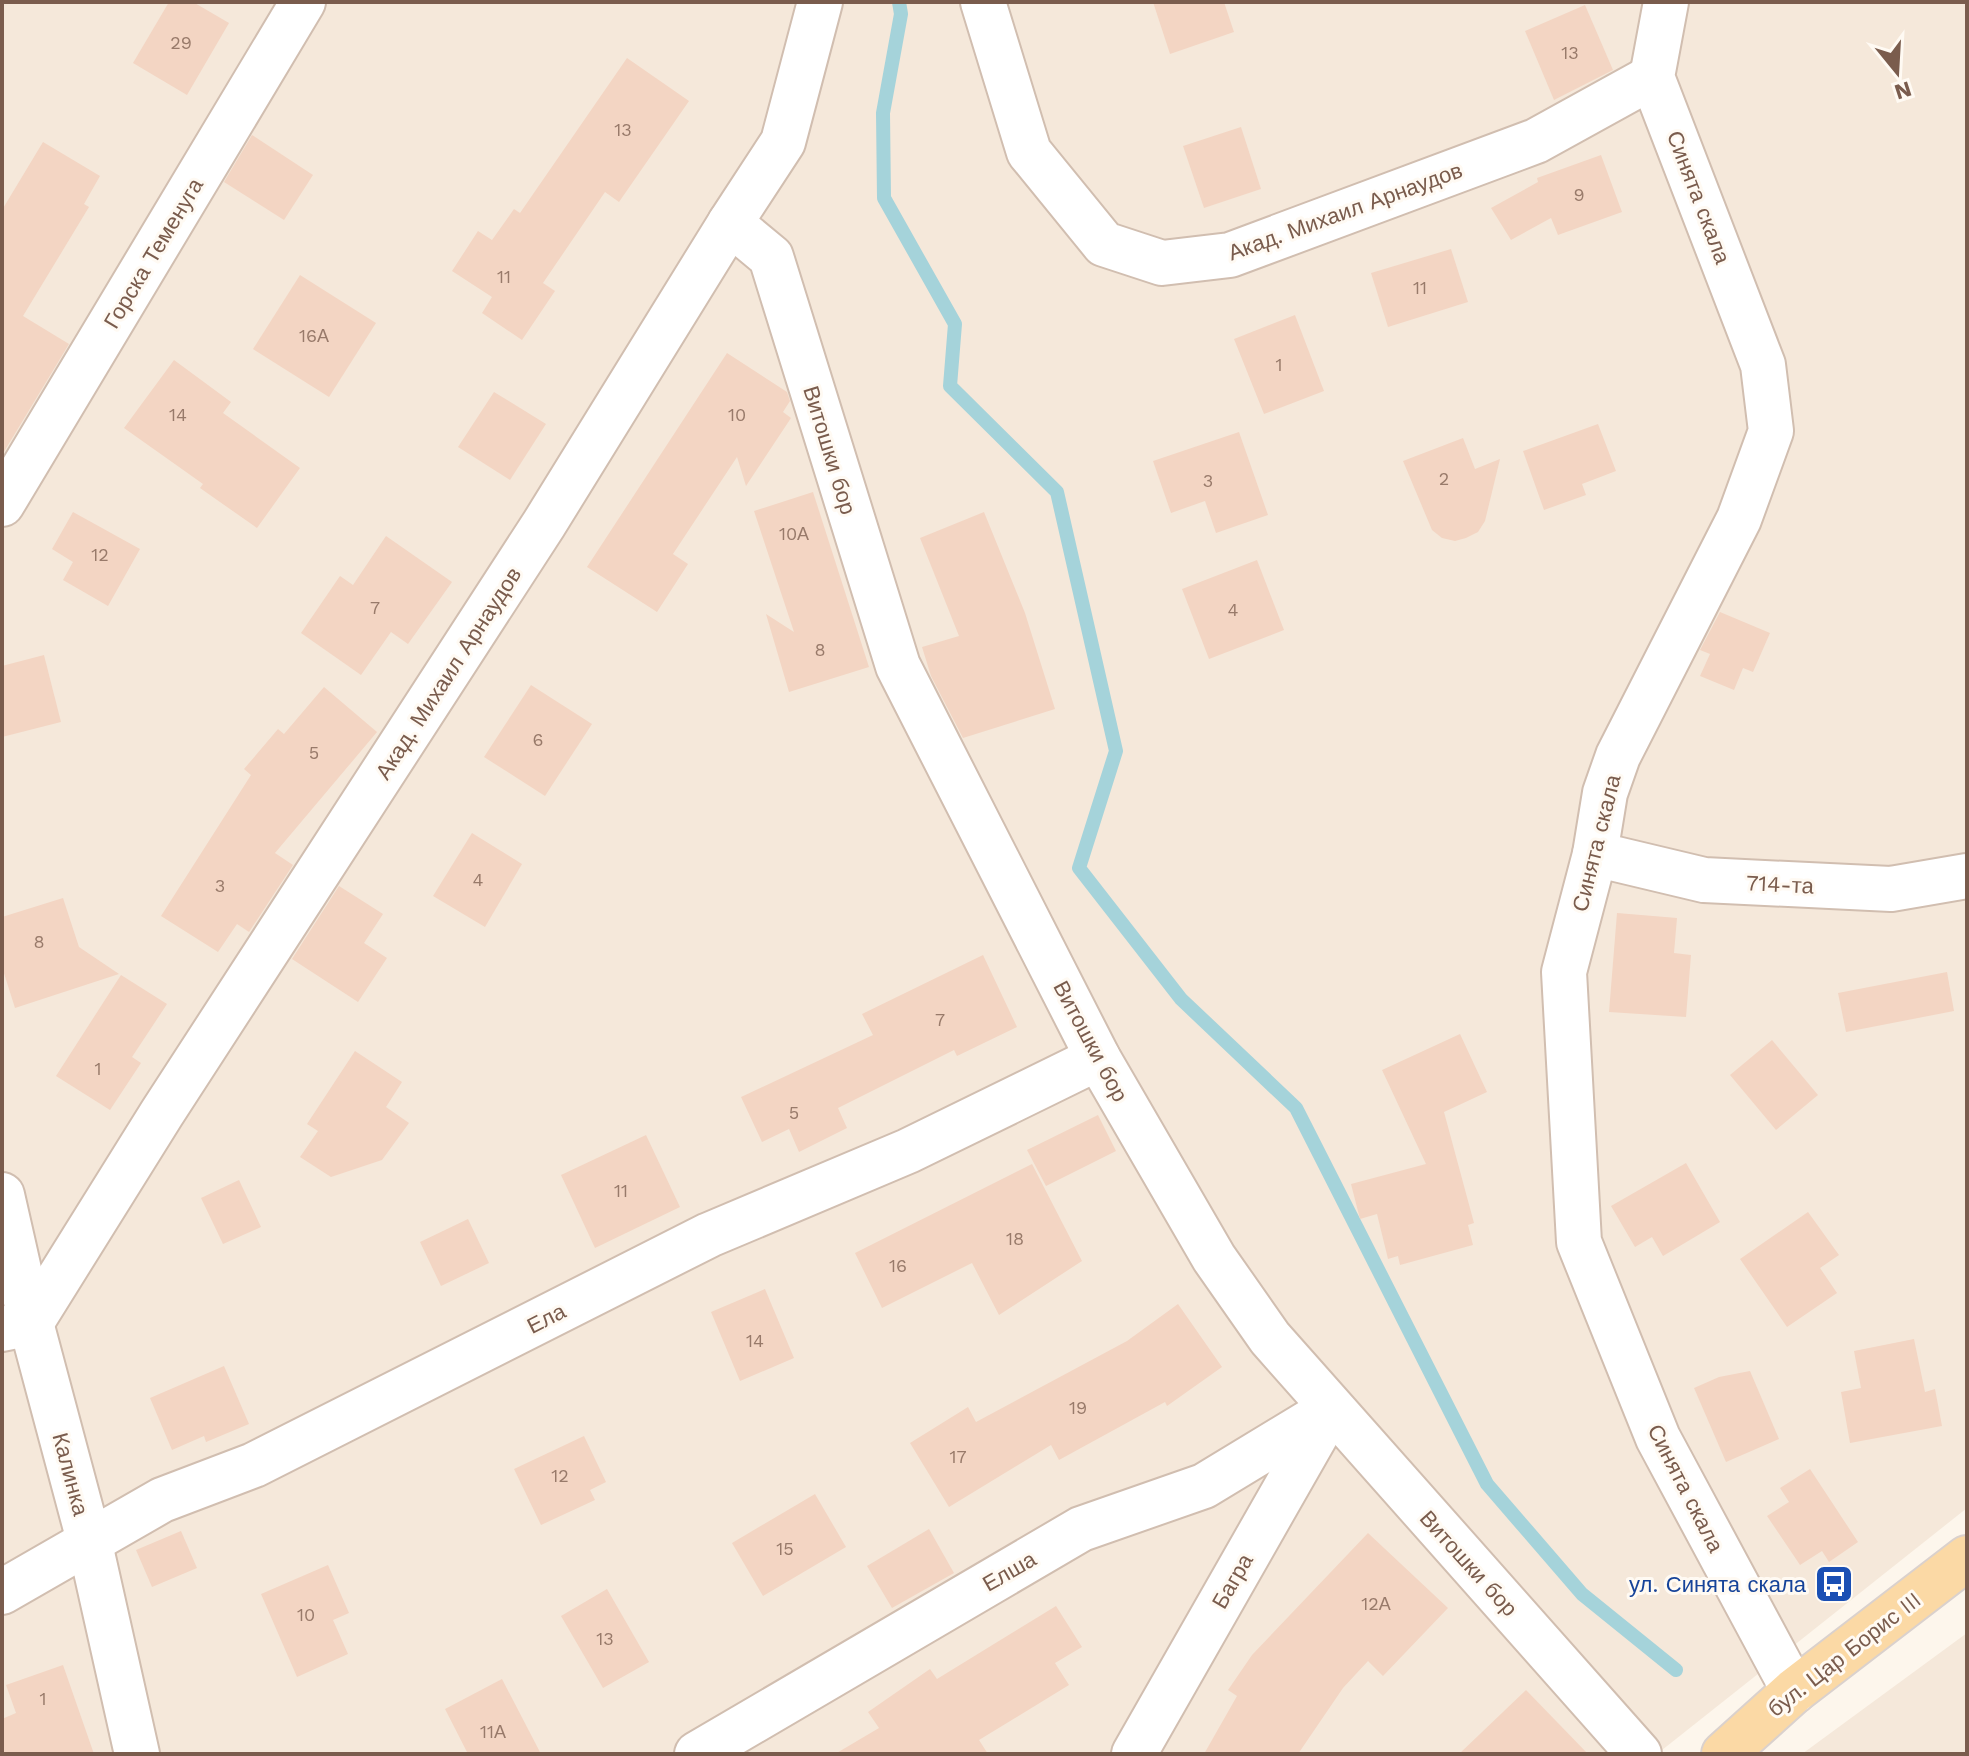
<svg xmlns="http://www.w3.org/2000/svg" width="1969" height="1756" font-family="'Work Sans',sans-serif">
	<rect width="100%" height="100%" fill="#fdf6ec"/>
	<g fill="#f5e8da">
		<path d="M2,2H1967V1508L1657,1754H2Z"/>
		<path d="M1967,1633V1754H1802Z"/>
	</g>
	<g fill="none" stroke-linecap="round" stroke-linejoin="round">
		<path stroke="#a5d3da" stroke-width="14" d="M899,2L901,14L883,113L884,198L955,324L950,386L1057,492L1116,751L1079,868L1181,999L1296,1108L1487,1484L1582,1594L1676,1670"/>
	</g>
	<g fill="#f3d5c3">
		<path d="M169,2H193L229,23L187,95L133,63Z"/>
		<path d="M1153,2H1224L1234,32L1170,54Z"/>
		<path d="M1585,5L1613,70L1554,100L1525,31Z"/>
		<path d="M627,58L689,101L619,202L605,192L543,283L555,291L522,340L482,313L492,297L452,271L478,231L492,240L514,209L520,213Z"/>
		<path d="M1241,127L1261,189L1204,208L1183,146Z"/>
		<path d="M252,135L313,175L284,220L224,182Z"/>
		<path d="M43,142L100,176L84,204L89,207L23,316L69,344L2,455V210Z"/>
		<path d="M1601,155L1622,212L1558,235L1551,218L1511,240L1491,208L1538,182L1537,178Z"/>
		<path d="M1451,249L1468,302L1388,327L1371,273Z"/>
		<path d="M300,275L376,323L329,397L253,349Z"/>
		<path d="M1295,315L1324,391L1264,414L1234,339Z"/>
		<path d="M727,353L787,392L790,401L783,412L791,418L746,486L737,457L673,554L688,564L657,612L587,567Z"/>
		<path d="M174,360L231,402L223,413L300,468L257,528L200,488L203,484L124,428Z"/>
		<path d="M494,392L546,424L510,480L458,447Z"/>
		<path d="M1598,424L1616,471L1582,484L1586,495L1544,510L1523,451Z"/>
		<path d="M1239,432L1268,515L1216,533L1205,501L1171,513L1153,461Z"/>
		<path d="M1463,438L1475,469L1500,459L1485,521L1478,532L1466,538L1455,541L1442,538L1432,530L1403,461Z"/>
		<path d="M813,492L869,667L789,692L766,614L794,632L754,511Z"/>
		<path d="M73,512L140,549L108,606L63,580L73,562L52,549Z"/>
		<path d="M984,512L1025,613L1055,709L963,738L931,676L922,647L959,636L920,538Z"/>
		<path d="M386,536L452,582L408,644L391,632L361,675L301,633L340,576L353,585Z"/>
		<path d="M1257,560L1284,630L1209,659L1182,589Z"/>
		<path d="M1720,612L1770,633L1753,672L1743,668L1734,690L1700,676L1710,654L1700,650Z"/>
		<path d="M44,655L61,722L2,737V666Z"/>
		<path d="M531,685L592,724L545,796L484,757Z"/>
		<path d="M324,687L377,732L275,853L293,865L249,932L237,924L218,952L161,916L251,775L244,769L278,729L284,734Z"/>
		<path d="M472,833L522,864L485,927L433,896Z"/>
		<path d="M339,886L383,914L364,943L387,958L358,1002L292,959Z"/>
		<path d="M63,898L79,947L119,974L15,1008L2,967V917Z"/>
		<path d="M1617,913L1677,918L1674,953L1691,955L1686,1017L1609,1012Z"/>
		<path d="M983,955L1017,1027L957,1056L954,1050L838,1108L847,1128L799,1152L789,1129L762,1142L741,1097L873,1035L862,1014Z"/>
		<path d="M1947,972L1954,1011L1846,1032L1838,993Z"/>
		<path d="M121,975L167,1004L132,1057L141,1063L110,1110L56,1076Z"/>
		<path d="M1460,1034L1487,1092L1444,1112L1474,1223L1468,1225L1473,1245L1400,1265L1398,1256L1388,1259L1377,1214L1360,1219L1351,1184L1426,1164L1382,1070Z"/>
		<path d="M1772,1040L1818,1095L1776,1130L1730,1075Z"/>
		<path d="M355,1051L402,1082L386,1107L409,1123L382,1160L331,1177L300,1157L318,1131L307,1124Z"/>
		<path d="M1098,1115L1116,1151L1046,1186L1027,1150Z"/>
		<path d="M646,1135L680,1207L595,1248L561,1175Z"/>
		<path d="M1686,1163L1720,1222L1663,1256L1652,1237L1635,1247L1611,1206Z"/>
		<path d="M1032,1164L1082,1261L999,1315L972,1263L882,1308L855,1253Z"/>
		<path d="M239,1180L261,1227L223,1244L201,1198Z"/>
		<path d="M1808,1212L1839,1255L1820,1268L1837,1293L1787,1327L1740,1259Z"/>
		<path d="M468,1219L489,1263L441,1286L420,1242Z"/>
		<path d="M765,1289L794,1358L740,1381L711,1312Z"/>
		<path d="M1178,1304L1222,1367L1167,1406L1165,1402L1059,1460L1051,1445L949,1507L910,1443L968,1407L976,1422L1127,1341Z"/>
		<path d="M1914,1339L1925,1392L1935,1389L1942,1426L1850,1443L1841,1392L1861,1388L1854,1351Z"/>
		<path d="M224,1366L249,1424L206,1442L204,1436L172,1450L150,1398Z"/>
		<path d="M1750,1371L1779,1439L1726,1462L1694,1388L1719,1377Z"/>
		<path d="M584,1436L606,1482L590,1490L595,1500L541,1525L514,1469Z"/>
		<path d="M1810,1469L1858,1542L1829,1562L1822,1551L1800,1565L1767,1516L1789,1502L1780,1488Z"/>
		<path d="M815,1494L846,1547L763,1596L732,1543Z"/>
		<path d="M929,1529L954,1573L892,1608L867,1566Z"/>
		<path d="M181,1531L197,1568L152,1587L136,1550Z"/>
		<path d="M1368,1533L1448,1608L1383,1676L1368,1661L1343,1688L1298,1754H1204L1237,1696L1228,1690L1252,1655Z"/>
		<path d="M328,1565L349,1613L333,1620L348,1654L297,1677L261,1594Z"/>
		<path d="M607,1589L649,1662L603,1688L561,1616Z"/>
		<path d="M1056,1606L1082,1647L1055,1663L1069,1685L979,1740L988,1754H835L879,1728L868,1712L930,1669L937,1679Z"/>
		<path d="M63,1665L94,1754H2V1719L16,1713L6,1685Z"/>
		<path d="M502,1679L541,1754H468L445,1709Z"/>
		<path d="M1526,1690L1588,1754H1459Z"/>
	</g>
	<g fill="none" stroke-linecap="round" stroke-linejoin="round">
		<g stroke="#d1beb0" stroke-width="48">
			<g id="minor">
				<path d="M983,2L1029,152L1104,244L1162,263L1230,255L1536,141L1652,77"/>
				<path d="M1666,2L1652,77L1763,365L1771,431L1739,519L1618,756L1605,793L1595,854L1564,972L1579,1242L1658,1438L1794,1691"/>
				<path d="M730,223L771,257L898,666L1098,1058L1214,1258L1270,1338L1639,1754"/>
				<path d="M2,504L303,2"/>
				<path d="M1595,854L1704,880L1891,889L1967,876"/>
				<path d="M2,1195L31,1323L90,1544L137,1754"/>
				<path d="M2,1329L31,1323L162,1113L544,524L730,223L783,142L820,2"/>
				<path d="M2,1592L162,1500L254,1465L709,1235L908,1151L1098,1058"/>
				<path d="M697,1754L1081,1529L1204,1486L1331,1409"/>
				<path d="M1134,1754L1329,1412"/>
			</g>
		</g>
		<g stroke="#dad1cd" stroke-width="48">
			<path id="primary" d="M1724,1754L1794,1691L1967,1558"/>
		</g>
		<use href="#minor" stroke="#fff" stroke-width="44"/>
		<use href="#primary" stroke="#fbd9a5" stroke-width="44"/>
	</g>
	<defs>
		<g id="bus-square" transform="scale(2)"><rect x="-9" y="-9" width="18" height="18" rx="4" fill="#1a4fb4" stroke="#fffaf3"/><path d="M-5-6H5V4H4V6H2V4H-2V6H-4V4H-5ZM-3.5-4V0h7V-4ZM-3.5 1.2v1.5H-2V1.2ZM2 1.2v1.5H3.5V1.2Z" fill="#fff"/></g>
	</defs>
	<g fill-rule="evenodd">
		<use href="#bus-square" x="1834" y="1584"/>
	</g>
	<g text-anchor="middle" stroke-width="6" stroke-linejoin="round" paint-order="stroke">
		<g font-size="18" fill="#987a6a">
			<text x="181" y="49">29</text>
			<text x="1570" y="59">13</text>
			<text x="623" y="136">13</text>
			<text x="1579" y="201">9</text>
			<text x="504" y="283">11</text>
			<text x="1420" y="294">11</text>
			<text x="314" y="342">16А</text>
			<text x="1279" y="371">1</text>
			<text x="178" y="421">14</text>
			<text x="737" y="421">10</text>
			<text x="1444" y="485">2</text>
			<text x="1208" y="487">3</text>
			<text x="794" y="540">10А</text>
			<text x="100" y="561">12</text>
			<text x="375" y="614">7</text>
			<text x="1233" y="616">4</text>
			<text x="820" y="656">8</text>
			<text x="538" y="746">6</text>
			<text x="314" y="759">5</text>
			<text x="478" y="886">4</text>
			<text x="220" y="892">3</text>
			<text x="39" y="948">8</text>
			<text x="940" y="1026">7</text>
			<text x="98" y="1075">1</text>
			<text x="794" y="1119">5</text>
			<text x="621" y="1197">11</text>
			<text x="1015" y="1245">18</text>
			<text x="898" y="1272">16</text>
			<text x="755" y="1347">14</text>
			<text x="1078" y="1414">19</text>
			<text x="958" y="1463">17</text>
			<text x="560" y="1482">12</text>
			<text x="785" y="1555">15</text>
			<text x="1376" y="1610">12А</text>
			<text x="306" y="1621">10</text>
			<text x="605" y="1645">13</text>
			<text x="43" y="1705">1</text>
			<text x="493" y="1738">11А</text>
		</g>
		<g font-size="22" fill="#7a5c4d" stroke="#fffaf3">
			<text transform="translate(1699 197) rotate(69)" y="8">Синята скала</text>
			<text transform="translate(1345 211) rotate(-20)" y="8">Акад. Михаил Арнаудов</text>
			<text transform="translate(153 253) rotate(-59)" y="8">Горска Теменуга</text>
			<text transform="translate(830 450) rotate(73)" y="8">Витошки бор</text>
			<text transform="translate(448 673) rotate(-57)" y="8">Акад. Михаил Арнаудов</text>
			<text transform="translate(1596 843) rotate(-76)" y="8">Синята скала</text>
			<text transform="translate(1780 884) rotate(3)" y="8">714-та</text>
			<text transform="translate(1091 1041) rotate(62)" y="8">Витошки бор</text>
			<text transform="translate(546 1318) rotate(-27)" y="8">Ела</text>
			<text transform="translate(71 1474) rotate(75)" y="8">Калинка</text>
			<text transform="translate(1686 1488) rotate(63)" y="8">Синята скала</text>
			<text transform="translate(1469 1563) rotate(48)" y="8">Витошки бор</text>
			<text transform="translate(1009 1571) rotate(-30)" y="8">Елша</text>
			<text transform="translate(1232 1581) rotate(-60)" y="8">Багра</text>
			<text transform="translate(1844 1654) rotate(-38)" y="8">бул. Цар Борис III</text>
		</g>
		<g font-size="22" fill="#164399" stroke="#fffaf3" text-anchor="end">
			<text x="1806" y="1592">ул. Синята скала</text>
		</g>
	</g>
	<rect width="1969" height="1756" fill="none" stroke="#7a5c4d" stroke-width="8"/>
	<g transform="translate(1897 72) rotate(162)" stroke="#fffaf3" stroke-width="6" paint-order="stroke">
	<path d="M0-6L14 30L0 20L-14 30Z" fill="#7a5c4d"/>
	<text y="-12" font-size="22" font-weight="bold" text-anchor="middle" fill="#7a5c4d">N</text>
	</g>
</svg>
